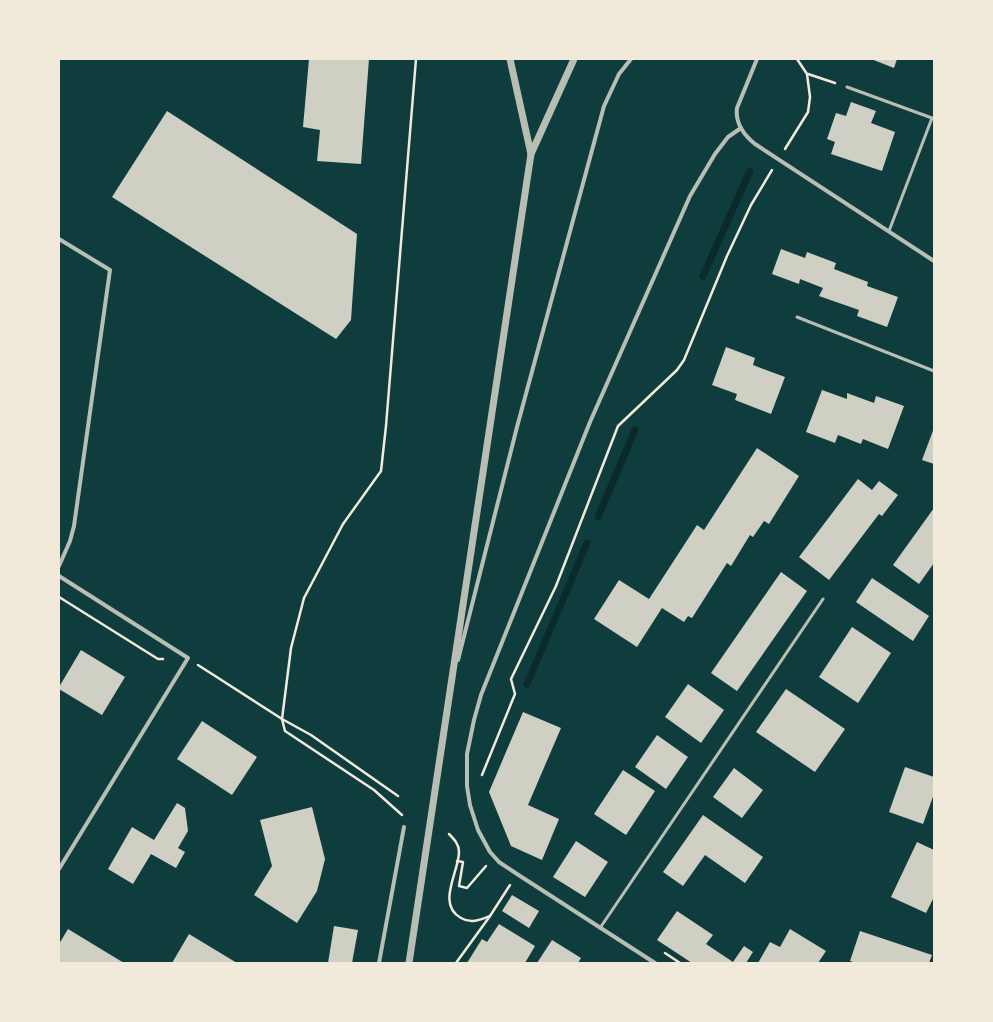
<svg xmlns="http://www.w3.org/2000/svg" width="993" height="1022" font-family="Lato,sans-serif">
	<rect width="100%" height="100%" fill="#0f3d3e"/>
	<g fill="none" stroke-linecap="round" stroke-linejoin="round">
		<g stroke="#0a2a2b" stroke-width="7">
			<path d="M703,276L750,171"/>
			<path d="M598,517L635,430"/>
			<path d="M527,684L587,543"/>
		</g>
	</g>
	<g fill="#cfcfc3">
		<path d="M309,59H369L361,164L317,161L320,130L303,127Z"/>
		<path d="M871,59H897L894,68Z"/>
		<path d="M851,102L876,111L871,123L895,132L882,171L831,154L835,142L827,139L836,113L846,116Z"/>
		<path d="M167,111L357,234L351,320L336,339L112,197Z"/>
		<path d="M781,249L805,258L807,252L836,263L834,269L868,282L867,286L898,297L887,327L857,316L859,310L819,296L823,288L800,279L799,284L772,274Z"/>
		<path d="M726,347L755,358L753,365L785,377L771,414L735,400L737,394L712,385Z"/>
		<path d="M822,390L847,399V393L874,403L876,396L904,406L888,449L863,439L861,444L838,435L835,443L806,432Z"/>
		<path d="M934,428V464L922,460Z"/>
		<path d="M757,448L799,476L769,524L764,521L753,537L750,535L731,566L727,563L692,618L688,616L684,622L662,608L637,647L594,619L619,580L649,599L697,525L704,530Z"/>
		<path d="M858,479L872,490L879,481L898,495L882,516L879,514L829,580L799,557Z"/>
		<path d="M934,508V563L919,584L893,565Z"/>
		<path d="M781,572L807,591L737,691L711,673Z"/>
		<path d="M872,578L929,616L913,641L856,602Z"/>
		<path d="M852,627L891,653L858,703L819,677Z"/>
		<path d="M81,650L125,677L102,715L59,689V687Z"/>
		<path d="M688,684L724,710L701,743L665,717Z"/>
		<path d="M786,689L845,729L815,772L756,732Z"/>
		<path d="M523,712L561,728L528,805L559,819L542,860L511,846L489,792Z"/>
		<path d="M202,721L257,757L232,795L177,759Z"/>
		<path d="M657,735L688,757L666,789L635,767Z"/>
		<path d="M905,767L934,777V794L923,824L889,812Z"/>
		<path d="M734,768L763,790L742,818L713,797Z"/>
		<path d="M623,770L655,791L626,835L594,814Z"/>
		<path d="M177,803L185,808L188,831L178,848L185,852L176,868L151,854L133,884L108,869L132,827L154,840Z"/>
		<path d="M312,807L325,859L317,891L297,923L254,895L272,866L260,820Z"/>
		<path d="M703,815L763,857L745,883L705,855L683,886L663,872Z"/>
		<path d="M576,841L608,862L585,897L553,877Z"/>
		<path d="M917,842L934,850V897L926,913L891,897Z"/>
		<path d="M512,895L539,911L529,928L502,911Z"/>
		<path d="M677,911L713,935L706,944L733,962L744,946L753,952L746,963H692L657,940Z"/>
		<path d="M499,924L535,946L525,963H467L482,939L487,942Z"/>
		<path d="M334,926L358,930L352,963H328Z"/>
		<path d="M68,929L124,963H59V944Z"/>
		<path d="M790,929L826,951L818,963H758L770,942L780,947Z"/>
		<path d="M860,931L932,955L929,963H857L850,961Z"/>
		<path d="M189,934L237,963H172Z"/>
		<path d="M552,940L581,958L578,963H537Z"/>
	</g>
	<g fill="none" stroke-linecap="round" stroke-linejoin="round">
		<g stroke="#f1e9da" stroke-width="2.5">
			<path d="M808,74L835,83"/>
			<path d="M785,149L808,112L810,97L807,74L797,59"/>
			<path d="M59,597L158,659H163"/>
			<path d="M198,665L282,719L311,735L398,796"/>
			<path d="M482,775L515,694L511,679L556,586L618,426L677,370L684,360L727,256L751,205L772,170"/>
			<path d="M402,815L374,790L285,731L282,719L291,648L304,598L343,524L381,471L386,426L416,59"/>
			<path d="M449,834C454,839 459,844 459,852C459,872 436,904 461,918C471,924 480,920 490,916"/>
			<path d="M457,861L463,862L459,886L467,888L486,866"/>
			<path d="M665,953L680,963"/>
			<path d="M456,963L490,916L510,885"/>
		</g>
		<g stroke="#b8beb3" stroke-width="3">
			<path d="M847,87L932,118"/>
			<path d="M889,231L932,118L934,119"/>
			<path d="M797,317L934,371"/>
			<path d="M600,928L823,599"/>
		</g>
		<g stroke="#b8beb3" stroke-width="4">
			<path d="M757,59L737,108C735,123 744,135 755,144L934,261"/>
			<path d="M59,239L110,270L74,526L70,541L59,566"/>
			<path d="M59,576L188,658L59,869"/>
			<path d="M458,660L517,427L604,106L619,74L631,59"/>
			<path d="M379,963L404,827"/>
			<path d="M655,963L517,874L499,862L490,852L478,830L470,805L467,786V754L474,720L481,695L590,422L690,196L715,154L728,137L741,128"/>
		</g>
		<g stroke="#b8beb3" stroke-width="7">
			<path d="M510,59L531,154"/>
			<path d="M409,963L531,154L574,59"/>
		</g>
	</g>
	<rect width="993" height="1022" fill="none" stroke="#f1e9da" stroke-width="120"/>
</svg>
